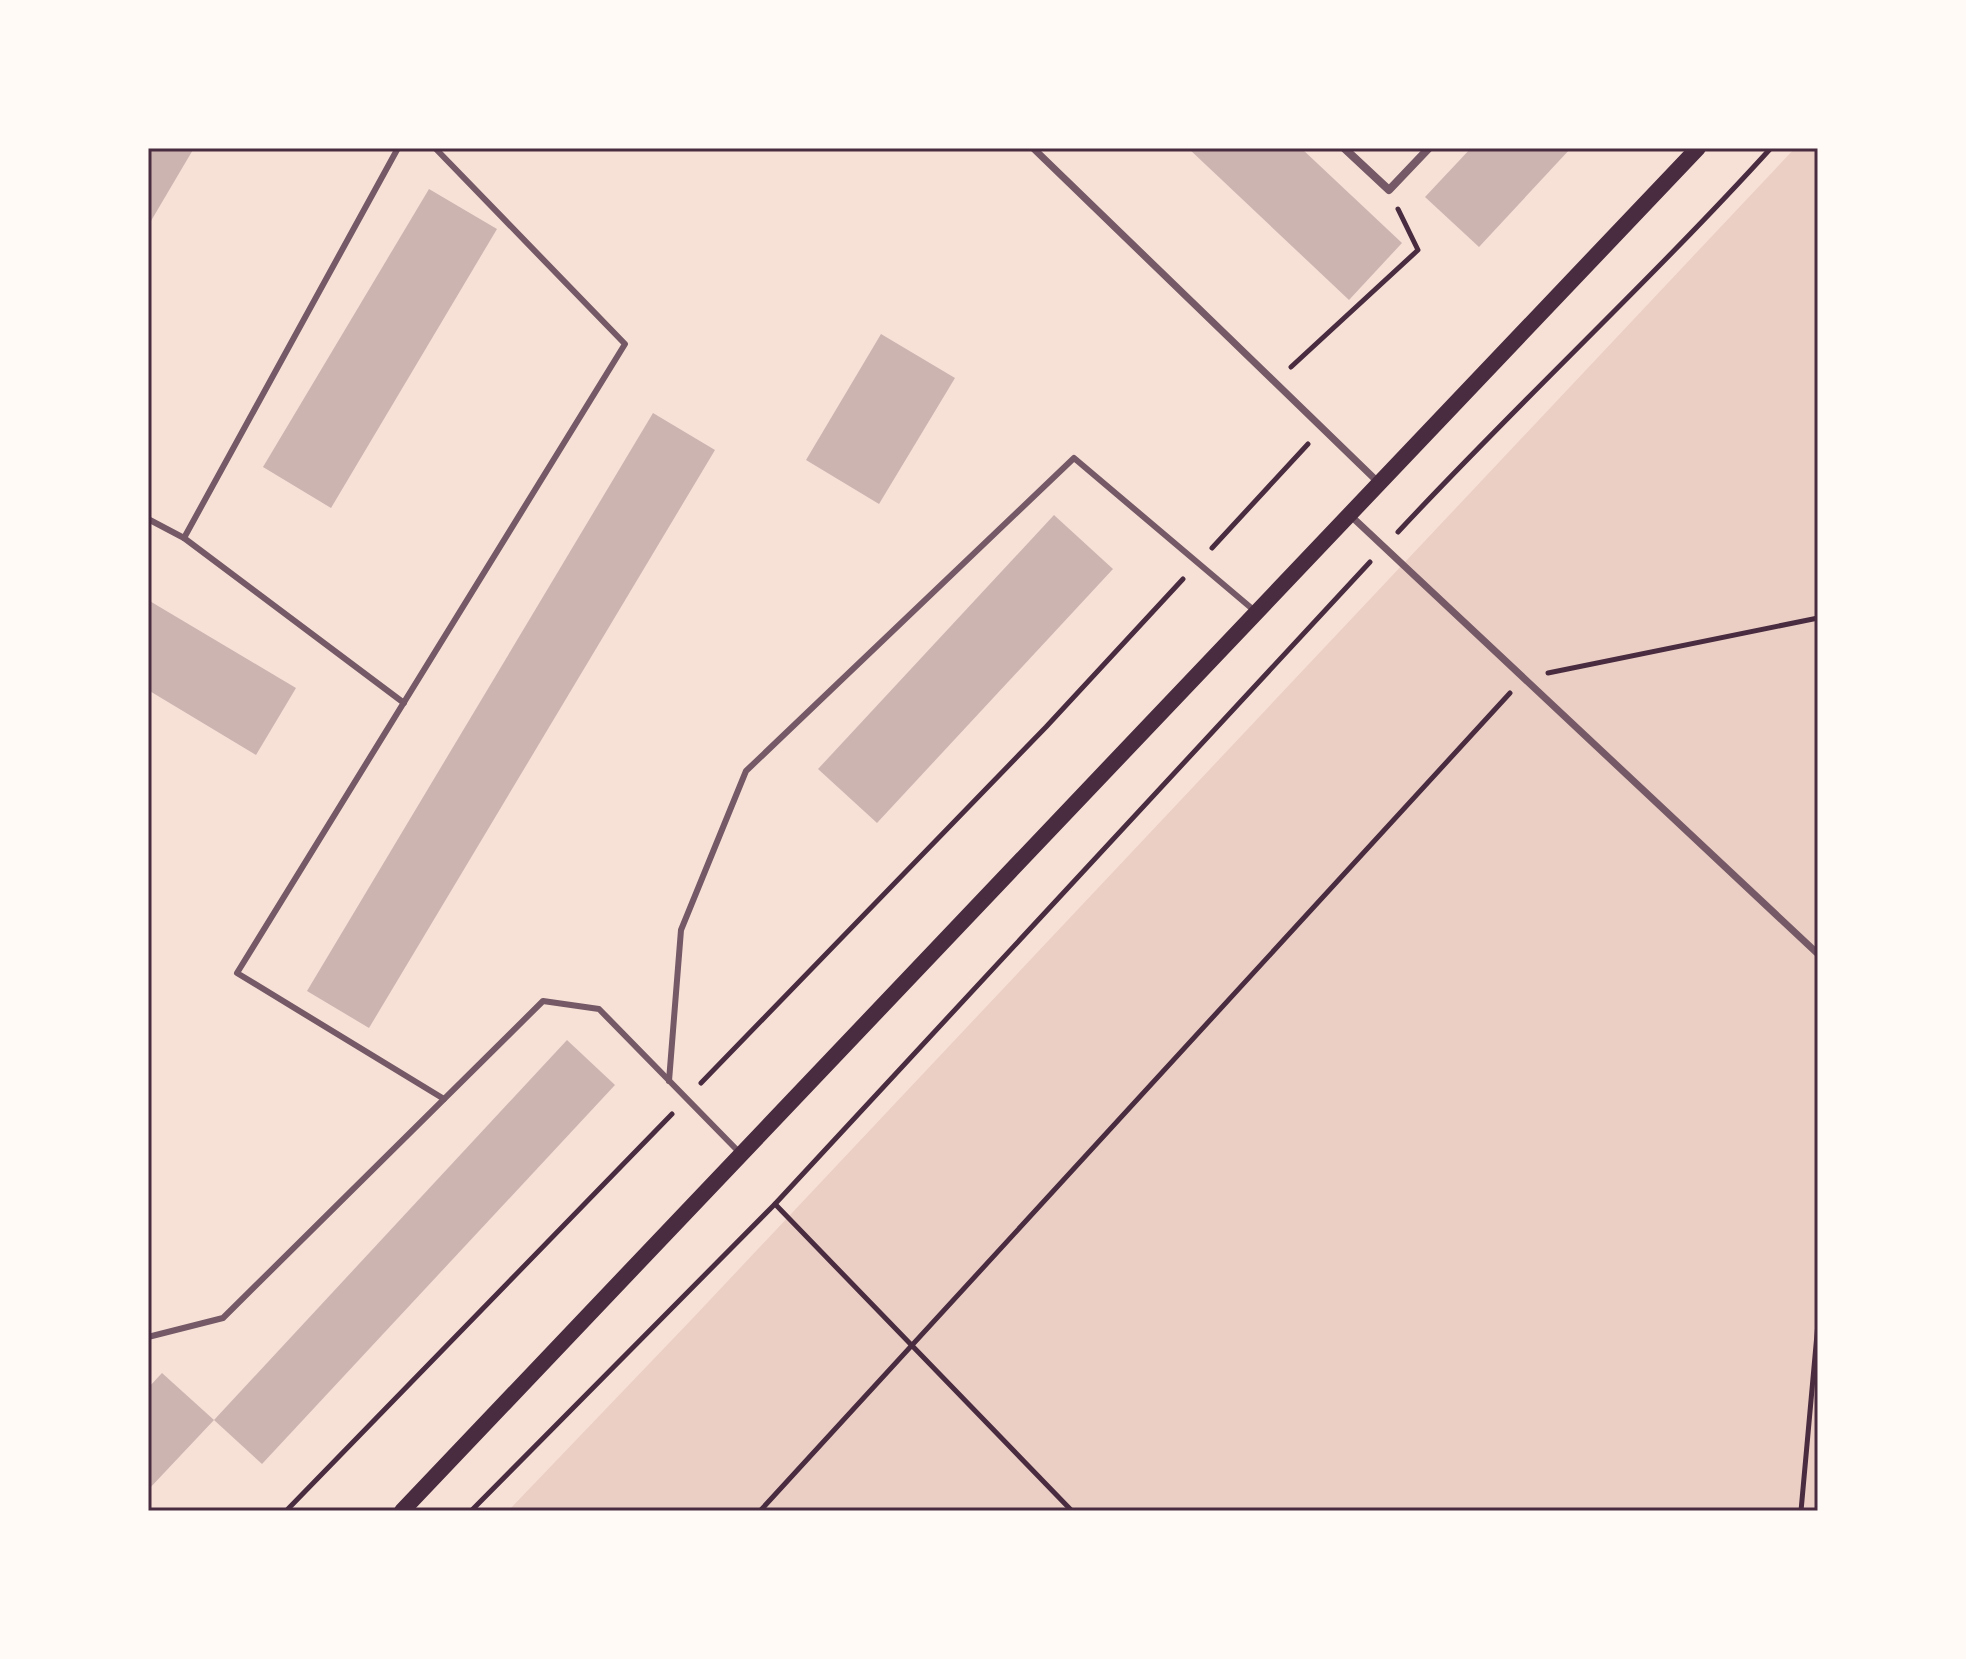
<svg xmlns="http://www.w3.org/2000/svg" width="1966" height="1659" font-family="'Golos Text',sans-serif">
	<rect width="100%" height="100%" fill="#f7e1d7"/>
	<path fill="#ebcfc5" d="M1795,148H1818V1511H508L692,1319Z"/>
	<g fill="#ccb4b1">
		<path d="M148,148H194L148,226Z"/>
		<path d="M1188,148H1301L1402,243L1349,300Z"/>
		<path d="M1471,148H1571L1479,247L1425,197Z"/>
		<path d="M429,189L497,229L331,508L263,467Z"/>
		<path d="M881,334L955,378L879,504L806,460Z"/>
		<path d="M653,413L715,450L369,1028L307,991Z"/>
		<path d="M1054,515L1113,569L877,823L818,769Z"/>
		<path d="M148,600L296,688L256,755L148,690Z"/>
		<path d="M567,1040L615,1085L262,1464L214,1420Z"/>
		<path d="M162,1373L214,1420L148,1490V1388Z"/>
	</g>
	<g fill="none" stroke-linecap="round" stroke-linejoin="round">
		<g stroke="#4a2c40" stroke-width="5">
			<path d="M1291,367L1418,250L1398,209"/>
			<path d="M1398,532C1520,401 1651,280 1771,148"/>
			<path d="M1212,548L1308,444"/>
			<path d="M1548,673L1818,618"/>
			<path d="M701,1083L1046,727L1183,579"/>
			<path d="M775,1204L1072,1511"/>
			<path d="M286,1511L672,1114"/>
			<path d="M471,1511L775,1204L1370,562"/>
			<path d="M760,1511L1510,693"/>
			<path d="M1801,1511L1818,1323"/>
		</g>
		<g stroke="#755966" stroke-width="6">
			<path d="M398,148L184,538L404,703"/>
			<path d="M435,148L625,344L237,973L444,1099"/>
			<path d="M148,519L184,538"/>
			<path d="M669,1081L681,930L746,771L1074,458L1256,612"/>
			<path d="M148,1337L223,1318L543,1001L599,1009L739,1152"/>
		</g>
		<g stroke="#755966" stroke-width="7">
			<path d="M1033,148L1379,483"/>
			<path d="M1351,516L1818,954"/>
		</g>
		<path stroke="#755966" stroke-width="8" d="M1344,148L1389,190L1429,148"/>
		<path stroke="#4a2c40" stroke-width="16" d="M402,1511L1698,148"/>
	</g>
	<rect width="1966" height="1659" fill="none" stroke="#fffaf5" stroke-width="300"/>
	<rect x="150" y="150" width="1666" height="1359" fill="none" stroke="#4a2c40" stroke-width="3"/>
</svg>
